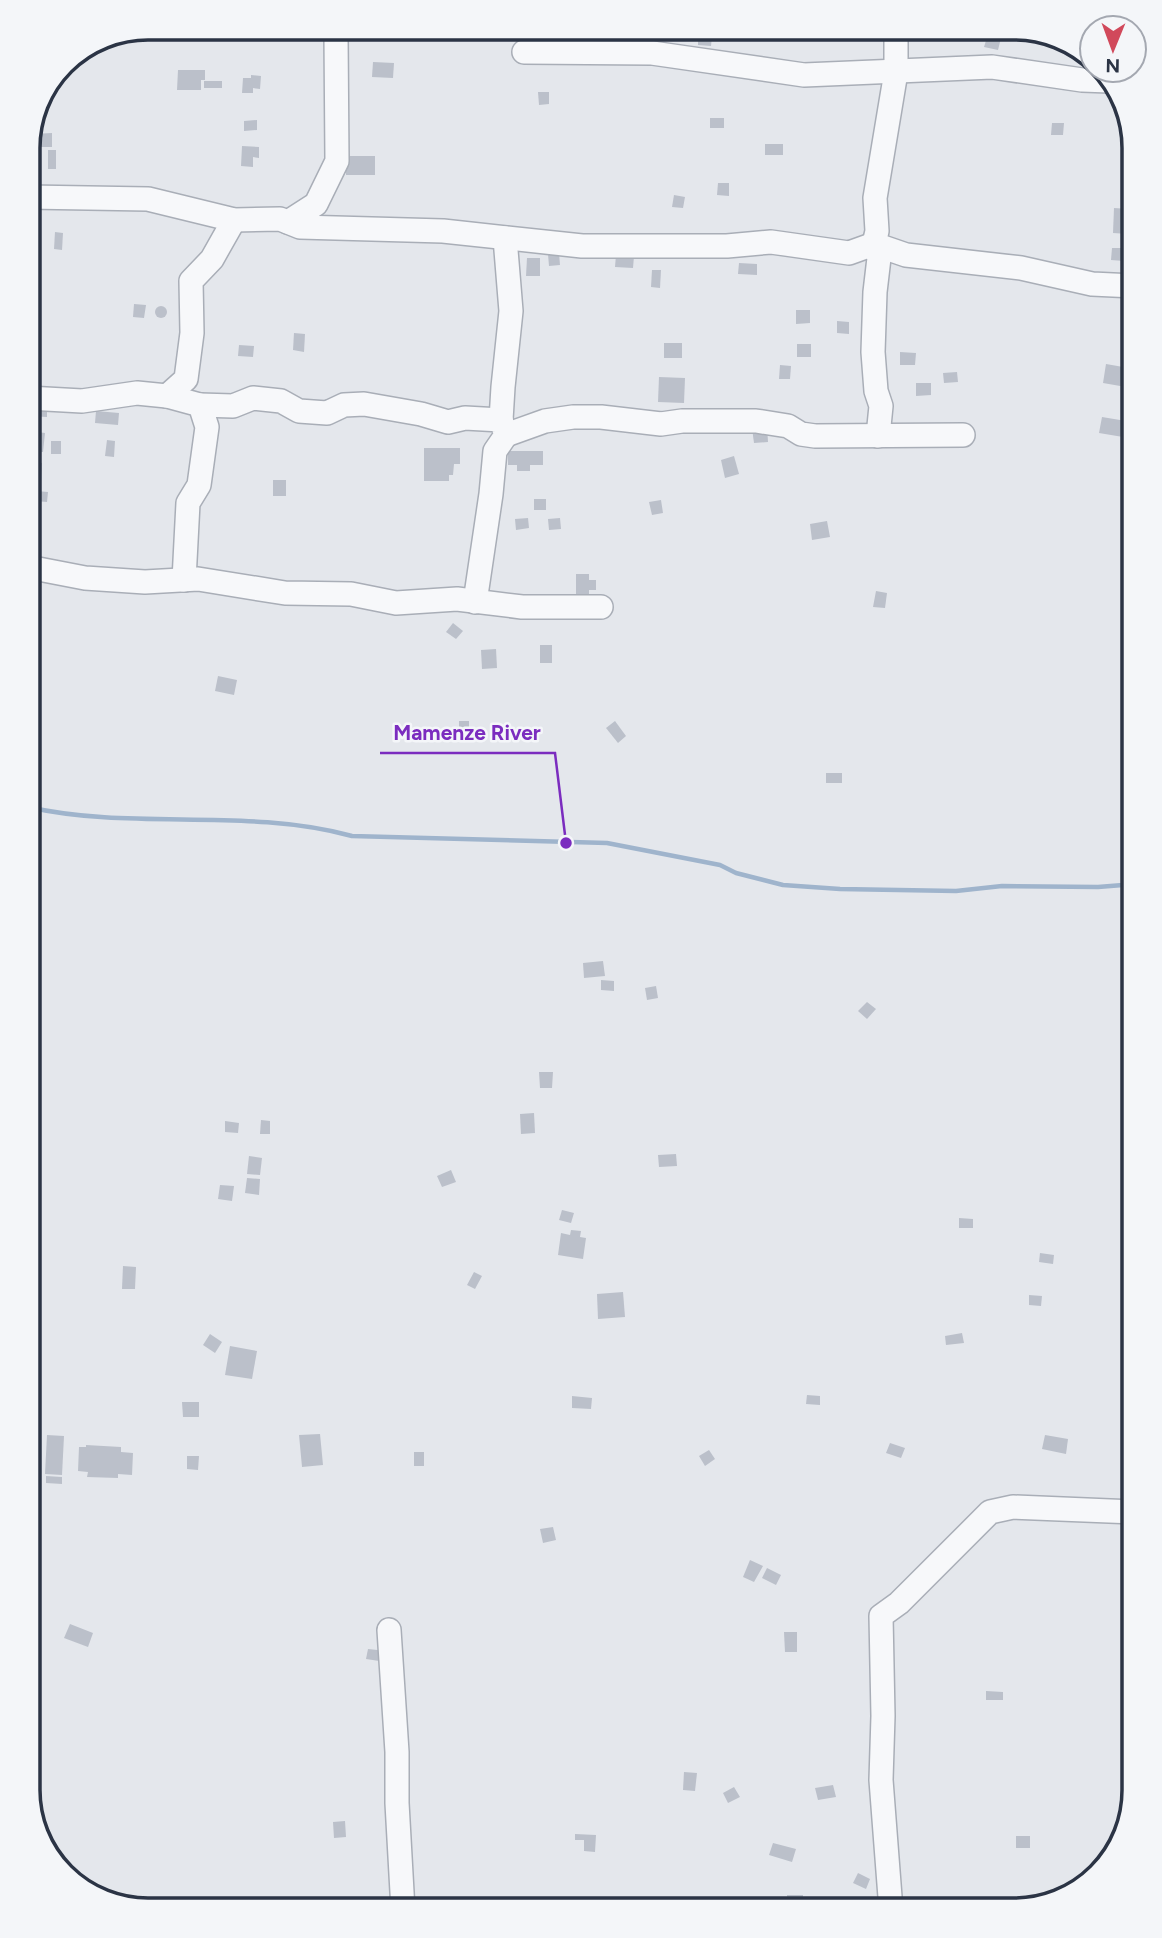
<svg xmlns="http://www.w3.org/2000/svg" width="1162" height="1938" font-family="Figtree,sans-serif">
	<rect width="100%" height="100%" fill="#e4e7ec"/>
	<g fill="none" stroke-linecap="round" stroke-linejoin="round">
		<path stroke="#9fb4cc" stroke-width="4.5" d="M28,807C134,831 246,807 352,836L607,843L720,865L736,873L783,885L840,889L956,891L1002,886L1098,887L1123,885L1134,878"/>
	</g>
	<g fill="#bbc0ca">
		<path d="M988,34L1001,38L998,50L984,47Z"/>
		<path d="M698,35L712,36L711,46L698,45Z"/>
		<path d="M373,62L394,63L393,78L372,77Z"/>
		<path d="M178,70H205V80H201V90H177Z"/>
		<path d="M251,75L261,76L260,89L253,88V93H242L243,78H251Z"/>
		<rect x="204" y="81" width="18" height="7"/>
		<path d="M538,92H549V104L539,105Z"/>
		<rect x="710" y="118" width="14" height="10"/>
		<path d="M257,120V130L244,131V121Z"/>
		<path d="M1052,123H1064L1063,135H1051Z"/>
		<path d="M52,133V147H28L32,134Z"/>
		<rect x="765" y="144" width="18" height="11"/>
		<path d="M242,146L259,147V158L253,157V167L241,166Z"/>
		<rect x="48" y="150" width="8" height="19"/>
		<rect x="346" y="156" width="29" height="19"/>
		<path d="M718,183H729V196L717,195Z"/>
		<path d="M674,195L685,197L683,208L672,207Z"/>
		<path d="M1114,208L1130,209L1128,234L1113,233Z"/>
		<path d="M55,232L63,233L62,250L54,249Z"/>
		<path d="M1112,248H1124V261L1111,260Z"/>
		<path d="M559,253L560,265L549,266L548,254Z"/>
		<path d="M616,255L634,256L633,268L615,267Z"/>
		<path d="M527,258H540V276H526Z"/>
		<path d="M739,263L757,264V275L738,274Z"/>
		<path d="M652,270H661L660,288L651,287Z"/>
		<path d="M134,304L146,305L144,318L133,317Z"/>
		<circle cx="161" cy="312" r="6"/>
		<path d="M796,310H810V323L796,324Z"/>
		<path d="M837,321L849,322V334L837,333Z"/>
		<path d="M294,333L305,334L304,352L293,350Z"/>
		<rect x="664" y="343" width="18" height="15"/>
		<rect x="797" y="344" width="14" height="13"/>
		<path d="M239,345L254,346L253,357L238,356Z"/>
		<path d="M900,352L916,353L915,365H900Z"/>
		<path d="M1106,364L1129,368L1126,387L1103,383Z"/>
		<path d="M780,365L791,366L790,379H779Z"/>
		<path d="M957,372L958,382L944,383L943,373Z"/>
		<path d="M659,377L685,378L684,403L658,402Z"/>
		<path d="M916,383H931V395L916,396Z"/>
		<path d="M28,403L47,404V417L28,416Z"/>
		<path d="M96,411L119,413L118,425L95,423Z"/>
		<path d="M1102,417L1126,421L1123,437L1099,433Z"/>
		<path d="M767,427L768,442L754,443L752,428Z"/>
		<path d="M30,431L45,433L43,452L29,451Z"/>
		<path d="M107,440L115,441L114,457L105,456Z"/>
		<rect x="51" y="441" width="10" height="13"/>
		<path d="M424,448H460V464H454L453,475H449V481H424Z"/>
		<path d="M508,451H543V465H530V471H517V465H508Z"/>
		<path d="M734,456L739,474L725,478L721,460Z"/>
		<path d="M28,462L42,463L41,481H28Z"/>
		<rect x="273" y="480" width="13" height="16"/>
		<path d="M36,491L48,492L47,502L35,501Z"/>
		<rect x="534" y="499" width="12" height="11"/>
		<path d="M661,500L663,513L652,515L649,502Z"/>
		<path d="M528,518L529,528L516,530L515,519Z"/>
		<path d="M560,518L561,529L549,530L548,519Z"/>
		<path d="M827,521L830,537L812,540L810,524Z"/>
		<path d="M576,574H589V580H596V590H589V595H576Z"/>
		<path d="M876,591L887,593L885,608L873,607Z"/>
		<path d="M453,623L463,631L456,639L446,632Z"/>
		<rect x="540" y="645" width="12" height="18"/>
		<path d="M496,649L497,668L482,669L481,650Z"/>
		<path d="M218,676L237,680L234,695L215,691Z"/>
		<path d="M459,721H469V737L459,736Z"/>
		<path d="M615,721L626,736L618,743L606,728Z"/>
		<rect x="826" y="773" width="16" height="10"/>
		<path d="M603,961L605,976L584,978L583,963Z"/>
		<path d="M601,980L614,981V991L601,990Z"/>
		<path d="M656,986L658,998L647,1000L645,988Z"/>
		<path d="M867,1002L876,1009L867,1019L858,1011Z"/>
		<path d="M539,1072H553L552,1088H540Z"/>
		<path d="M534,1113L535,1133L521,1134L520,1114Z"/>
		<path d="M261,1120L270,1121V1134H260Z"/>
		<path d="M225,1121L239,1123L238,1133L225,1132Z"/>
		<path d="M676,1154L677,1166L659,1167L658,1155Z"/>
		<path d="M249,1156L262,1158L260,1175L247,1174Z"/>
		<path d="M451,1170L456,1182L442,1187L437,1176Z"/>
		<path d="M247,1178L260,1179L259,1195L245,1193Z"/>
		<path d="M220,1185L234,1186L232,1201L218,1199Z"/>
		<path d="M562,1210L574,1213L571,1223L559,1220Z"/>
		<path d="M959,1218L973,1219V1228H959Z"/>
		<path d="M571,1230L581,1231L580,1237L586,1238L583,1259L558,1255L561,1233L570,1235Z"/>
		<path d="M1040,1253L1054,1255L1053,1264L1039,1262Z"/>
		<path d="M123,1266L136,1267L135,1289H122Z"/>
		<path d="M474,1272L482,1276L475,1289L467,1285Z"/>
		<path d="M623,1292L625,1317L598,1319L597,1294Z"/>
		<path d="M1029,1295L1042,1296L1041,1306L1029,1305Z"/>
		<path d="M962,1333L964,1343L946,1345L945,1336Z"/>
		<path d="M210,1334L222,1342L215,1353L203,1345Z"/>
		<path d="M230,1346L257,1351L252,1379L225,1375Z"/>
		<path d="M807,1395L820,1396V1405L806,1404Z"/>
		<path d="M572,1396L592,1398L591,1409L572,1408Z"/>
		<path d="M182,1402H199V1417H183Z"/>
		<path d="M320,1434L323,1465L302,1467L299,1435Z"/>
		<path d="M47,1435L64,1436L62,1475L45,1474Z"/>
		<path d="M1045,1435L1068,1439L1066,1454L1042,1449Z"/>
		<path d="M890,1443L905,1448L901,1458L886,1453Z"/>
		<path d="M86,1445L121,1447V1452L133,1453L132,1475L118,1474V1478L87,1477L88,1472L78,1471L79,1447H86Z"/>
		<path d="M709,1450L715,1459L705,1466L699,1456Z"/>
		<rect x="414" y="1452" width="10" height="14"/>
		<path d="M187,1456H199L198,1470L187,1469Z"/>
		<path d="M46,1476L62,1477V1484L46,1483Z"/>
		<path d="M553,1527L556,1540L543,1543L540,1529Z"/>
		<path d="M750,1560L763,1566L754,1582L743,1577Z"/>
		<path d="M767,1568L781,1575L776,1585L762,1578Z"/>
		<path d="M70,1624L93,1633L88,1647L64,1638Z"/>
		<path d="M784,1632H797V1652H785Z"/>
		<path d="M368,1649L387,1651L386,1662L366,1659Z"/>
		<path d="M986,1691L1003,1692V1700H986Z"/>
		<path d="M684,1772L697,1773L695,1791L683,1790Z"/>
		<path d="M833,1785L836,1797L818,1800L815,1788Z"/>
		<path d="M734,1787L740,1797L728,1803L723,1793Z"/>
		<path d="M345,1821L346,1837L334,1838L333,1822Z"/>
		<path d="M575,1834L596,1835L595,1852L584,1851V1840H575Z"/>
		<rect x="1016" y="1836" width="14" height="12"/>
		<path d="M773,1843L796,1849L792,1862L769,1855Z"/>
		<path d="M858,1873L870,1879L866,1889L853,1883Z"/>
		<rect x="787" y="1895" width="16" height="11"/>
	</g>
	<g fill="none" stroke-linecap="round" stroke-linejoin="round">
		<g stroke="#a9aeb7" stroke-width="26">
			<g id="minor">
				<path d="M524,52L652,53L804,75L992,67L1082,80L1109,81"/>
				<path d="M28,197L148,199L234,220L280,219L300,227L443,231L582,246H727L771,242L849,253L874,244L906,255L1021,268L1092,284L1134,286"/>
				<path d="M288,222L316,204L337,161L336,35"/>
				<path d="M167,396L186,379L192,333L191,281L212,259L234,220"/>
				<path d="M28,398L82,401L137,393L167,396L200,405L207,427L199,485L188,503L184,580"/>
				<path d="M200,405L233,406L253,398L281,401L299,411L327,413L344,405L364,404L421,414L448,422L465,418L501,420L506,435L495,451L491,494L475,602"/>
				<path d="M501,420L503,387L511,311L505,238"/>
				<path d="M506,435L545,421L573,417H601L661,424L682,421H756L788,426L801,434L815,436L963,435"/>
				<path d="M878,436L881,406L876,391L873,352L875,292L879,258L874,244L877,231L875,198L896,72V29"/>
				<path d="M28,567L85,578L145,582L198,579L285,593L351,594L396,603L457,599L522,607H601"/>
				<path d="M389,1630L397,1752V1803L403,1910"/>
				<path d="M891,1910L881,1780L883,1716L881,1616L899,1603L990,1512L1013,1507L1134,1512"/>
			</g>
		</g>
		<use href="#minor" stroke="#f7f8fa" stroke-width="23"/>
	</g>
	<path d="M0 0H1162V1938H0ZM148 40H1014A108 108 0 0 1 1122 148V1790A108 108 0 0 1 1014 1898H148A108 108 0 0 1 40 1790V148A108 108 0 0 1 148 40Z" fill="#f4f6f9" fill-rule="evenodd"/>
	<path fill="none" stroke="#2b3445" stroke-width="3.5" d="M148 40H1014A108 108 0 0 1 1122 148V1790A108 108 0 0 1 1014 1898H148A108 108 0 0 1 40 1790V148A108 108 0 0 1 148 40Z"/>
	<path fill="none" stroke="#7b2cbf" stroke-width="2.5" d="M566 843L555 753H380"/>
	<circle fill="#7b2cbf" stroke="#f4f6f9" stroke-width="2.5" cx="566" cy="843" r="7"/>
	<g font-size="21" text-anchor="middle" font-weight="bold" fill="#7b2cbf" stroke="#f4f6f9" stroke-width="5" stroke-linejoin="round" paint-order="stroke">
		<text x="467" y="740">Mamenze River</text>
	</g>
	<g transform="translate(1113 49) rotate(181)"><circle r="33" fill="#f4f6f9" stroke="#a4a8b1" stroke-width="2"/>
	<path d="M0-5L12 26L0 18L-12 26Z" fill="#d1495b"/>
	<text y="-10" font-size="19" font-weight="bold" text-anchor="middle" fill="#2b3445">N</text>
	</g>
</svg>
